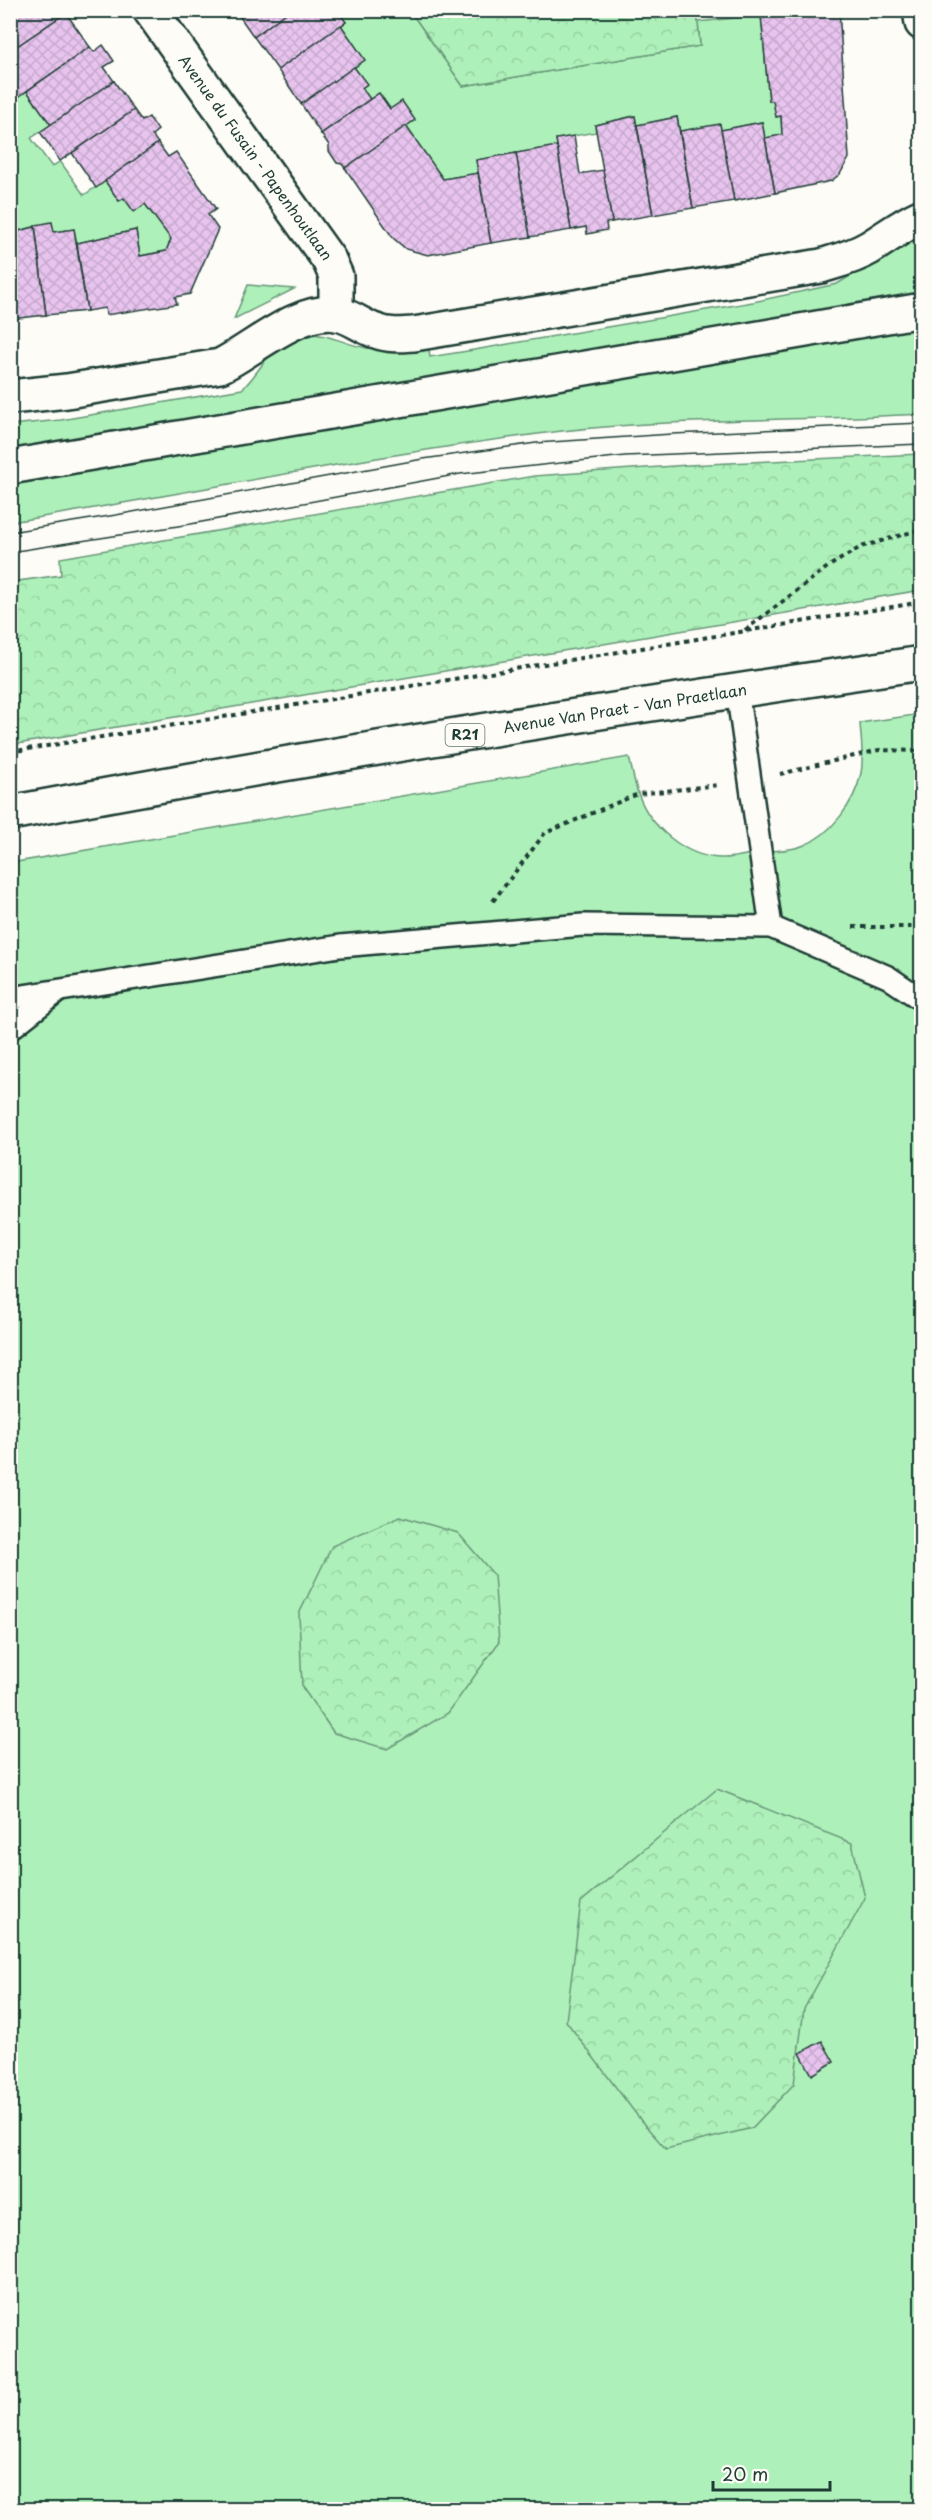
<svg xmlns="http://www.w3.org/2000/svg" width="932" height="2520" font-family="'Playpen Sans',sans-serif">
	<defs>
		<pattern id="forest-crowns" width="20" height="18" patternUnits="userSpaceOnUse" patternTransform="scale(1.5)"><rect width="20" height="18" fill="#aef0ba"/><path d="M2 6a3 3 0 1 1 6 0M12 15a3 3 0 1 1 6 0" fill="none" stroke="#95cfa0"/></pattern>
		<pattern id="building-cross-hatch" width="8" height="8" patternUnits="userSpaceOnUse" patternTransform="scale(1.5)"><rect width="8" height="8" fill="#e7c3ee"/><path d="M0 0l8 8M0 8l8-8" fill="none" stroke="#c6a8cd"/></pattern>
	</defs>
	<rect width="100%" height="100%" fill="#fdfcf7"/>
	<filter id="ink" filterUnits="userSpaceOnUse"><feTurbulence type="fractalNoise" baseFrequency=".0167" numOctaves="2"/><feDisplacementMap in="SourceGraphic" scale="12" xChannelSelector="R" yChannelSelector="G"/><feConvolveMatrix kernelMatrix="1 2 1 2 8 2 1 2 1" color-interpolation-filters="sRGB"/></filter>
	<g filter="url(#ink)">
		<g fill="#aef0ba" stroke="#669677" stroke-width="1.5">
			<path d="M338,11H410L463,86L700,46L698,22L761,15L769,101H773L781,116L782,135L765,138L762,122L721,130L720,124L680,131L677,117L637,125L634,116L595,125L596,132L556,139L557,146L476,160L478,173L443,179L379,93L370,99L362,88L366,84L354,67L341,25L346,22Z"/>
			<path d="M27,91L51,125L31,138L52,167L60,161L84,195L105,181L119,201L124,198L145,204L171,239L166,251L140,256L136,230L77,243L74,229L54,232L51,222L11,233L10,99L13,101Z"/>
			<path d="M921,233V297L11,454V425L61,420L242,389C257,376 265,355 282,344C317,322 334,343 367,348C388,351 407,347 428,343L430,357L474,350L753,302L837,284Z"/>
			<path d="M248,285L294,289L234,319Z"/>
			<path d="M921,324V414C802,421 681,418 562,431C377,453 194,493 11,522V480Z"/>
			<path d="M921,714V2509L11,2510V863L629,757C632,769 634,782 638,793C649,826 685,857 720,858C733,859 748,854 761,852C774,850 790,851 802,846C831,835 855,803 861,773C864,757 861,740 860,723Z"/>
		</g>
		<g fill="url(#forest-crowns)" stroke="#669677" stroke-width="1.5">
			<path d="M410,11H697L700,46L463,86Z"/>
			<path d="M921,454V590L11,745V582L61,575L60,558L534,476L688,465Z"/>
			<path d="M400,1516L458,1533L494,1575L499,1642L448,1713L387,1749L334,1733L302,1687L299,1614L332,1546Z"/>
			<path d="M717,1789L852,1843L865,1898L804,2009L794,2084L752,2128L666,2149L642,2122L566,2021L581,1902Z"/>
		</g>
		<g fill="url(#building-cross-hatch)" stroke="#1f3d34" stroke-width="1.5">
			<path d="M10,10H64L66,13L10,51Z"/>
			<path d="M235,10H290L254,37Z"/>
			<path d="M290,10H338L346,22L278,70L254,37Z"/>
			<path d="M740,10H807L740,17Z"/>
			<path d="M807,10H839L849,158L840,174L831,181L775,193L765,138L782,135L781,116L776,117L773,101H769L761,15Z"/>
			<path d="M66,13L90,47L12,101L10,51Z"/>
			<path d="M341,25L365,60L301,104L278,70Z"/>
			<path d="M103,45L114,61L104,67L114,81L51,125L27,91L90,47L94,52Z"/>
			<path d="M354,67L367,84L362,88L370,99L321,134L301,104Z"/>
			<path d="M114,81L134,110L60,161L40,132Z"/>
			<path d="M379,93L390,109L402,101L415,120L345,168L342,164L337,163L329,151V145L321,134Z"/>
			<path d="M134,110L142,121L149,117L158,130L152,135L158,143L96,188L72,153Z"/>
			<path d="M635,116L653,215L612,222L595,125Z"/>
			<path d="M677,117L693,208L653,215L637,125Z"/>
			<path d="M762,122L775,193L734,201L721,130Z"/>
			<path d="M720,124L734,201L693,208L680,131Z"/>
			<path d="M406,126L443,179L478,173L491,243L428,255L406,249L393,238L345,168Z"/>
			<path d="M574,136L580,174L603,170L612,222L606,223L607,230L587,234L586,227L571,230L556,139Z"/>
			<path d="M158,143L168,157L176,152L216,209L208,215L218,229L190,294L175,297L177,304L106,315L105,308L87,311L77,243L136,230L140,256L166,251L171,239L145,204L134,212L124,198L119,201L105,181Z"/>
			<path d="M557,146L571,230L530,237L516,153Z"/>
			<path d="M516,153L530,237L491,243L476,160Z"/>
			<path d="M52,222L54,232L74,229L87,311L46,315L35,225Z"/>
			<path d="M35,227L46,315L10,319V233Z"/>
			<path d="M822,2041L834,2062L812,2075L800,2053Z"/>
		</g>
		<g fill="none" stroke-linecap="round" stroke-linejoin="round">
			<g stroke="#1f3d34" stroke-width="26">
				<g id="lane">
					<path d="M737,690L771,927"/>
					<path d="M10,998L340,946L583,925L771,927L888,977L922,1000"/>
					<path d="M10,1029L57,992"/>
				</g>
			</g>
			<g stroke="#1f3d34" stroke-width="38">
				<g id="street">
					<path d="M150,10L329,260L336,276V314"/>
					<path d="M920,10L922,23"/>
					<path d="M10,397L67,391L220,366C253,350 299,307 338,314C352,317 363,327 376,331C388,336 401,335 414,334L821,266C837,261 854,257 869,248C887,237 902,225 922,216"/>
					<path d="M10,467L922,310"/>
				</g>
			</g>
			<g stroke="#1f3d34" stroke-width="38">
				<path id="primary" d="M10,813C313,756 617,708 922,663"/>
			</g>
			<g stroke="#1f3d34" stroke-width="4" stroke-dasharray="4.5 4.5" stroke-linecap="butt">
				<path d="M745,630L829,566L861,547L922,529"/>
				<path d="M10,752L922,602"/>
				<path d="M780,774L879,750L922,751"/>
				<path d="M493,901L545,833L638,794L719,785"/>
				<path d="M853,927H922"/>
			</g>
			<use href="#lane" stroke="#fdfcf7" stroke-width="21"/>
			<use href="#street" stroke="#fdfcf7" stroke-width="33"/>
			<use href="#primary" stroke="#fdfcf7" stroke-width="33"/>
			<g stroke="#1f3d34" stroke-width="1.5">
				<path d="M10,532L116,515L423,459L536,443L672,434L922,423"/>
				<path d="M10,552L191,524L460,474L625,456L922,444"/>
			</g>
		</g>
	</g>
	<g text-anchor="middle" stroke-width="5" stroke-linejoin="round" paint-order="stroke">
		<rect fill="#fdfcf7" stroke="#62766e" stroke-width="1.5" x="445.5" y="724" width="39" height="22" rx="4.5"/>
		<g font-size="14" font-weight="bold" fill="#1f3d34">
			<text x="465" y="740">R21</text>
		</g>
		<g font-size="15" fill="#1f3d34" stroke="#fdfcf7">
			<text transform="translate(255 158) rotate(54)" y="5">Avenue du Fusain - Papenhoutlaan</text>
			<text transform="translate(625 709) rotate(-9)" y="5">Avenue Van Praet - Van Praetlaan</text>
		</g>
	</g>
	<rect width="932" height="2520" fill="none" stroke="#fdfcf7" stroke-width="36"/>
	<rect x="18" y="18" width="896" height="2484" fill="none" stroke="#1f3d34" stroke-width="2" filter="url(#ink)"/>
	<path d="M713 2481v9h117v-9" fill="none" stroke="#1f3d34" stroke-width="3"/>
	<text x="722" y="2481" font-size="18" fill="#1f3d34" stroke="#fdfcf7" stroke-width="4.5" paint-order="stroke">20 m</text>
</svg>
